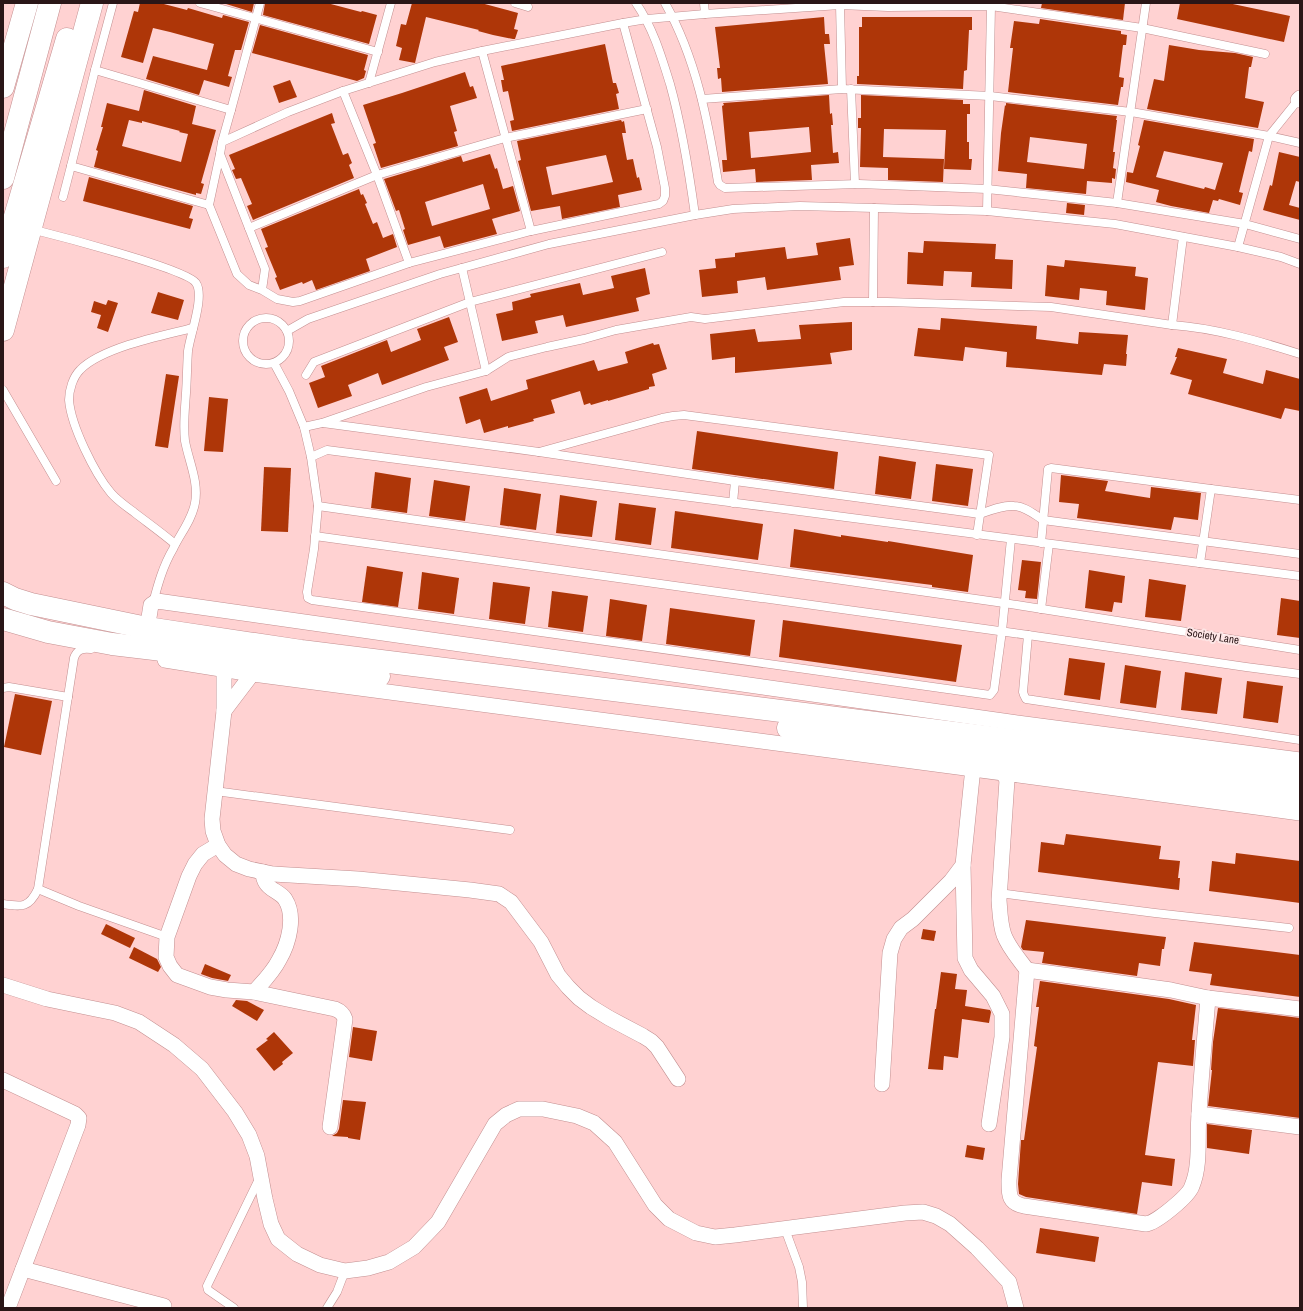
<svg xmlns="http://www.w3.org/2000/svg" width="1303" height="1311" font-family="'Archivo Narrow',sans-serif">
	<rect width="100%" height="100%" fill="#ffd2d2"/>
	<g fill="#ae3608" fill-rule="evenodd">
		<path d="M140,3H160L187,10L188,8L222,18L223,15L249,22L241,50H235L228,76L232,77L229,87L204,80L199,95L146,79L153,56L207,70L214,44L170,32L153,28L143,63L121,57L134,11L138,12Z"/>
		<path d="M226,3H254L252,12L226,4Z"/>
		<path d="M265,3H327L361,12L362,11L377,15L369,44L263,15Z"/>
		<path d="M412,3H481L518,13L514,29L518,30L515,39H513L493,35L478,31L479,30L426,17L415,63L399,60L402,48L396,46L401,24L406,25Z"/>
		<path d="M1042,3H1125L1123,20L1041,8Z"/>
		<path d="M1180,3H1228L1290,16L1284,42L1177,19Z"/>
		<path d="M824,17L825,34H829L830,44H824L828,84L722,92L721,78L718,79L717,68H720L715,27Z"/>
		<path d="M862,17H972V30H969L967,70L964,71L963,89L857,84V76H859V27H862Z"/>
		<path d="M1040,19L1121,31V34L1127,35L1126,45H1123L1119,77L1124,78L1123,87H1121L1118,105L1008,92L1013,48H1010L1014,21L1039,24Z"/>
		<path d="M260,25L368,55L364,70L366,71L364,78L357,81L252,53Z"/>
		<path d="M605,44L613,83H616L619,93L616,94L619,109L512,131L510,121L514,120L508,91L503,92L501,80H504L501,66Z"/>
		<path d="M1169,45L1199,50L1235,53L1253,57L1251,67H1249L1245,98L1264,102L1258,128L1147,109L1154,79L1164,81Z"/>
		<path d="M465,72L470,87L473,86L477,98L450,106L457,131L454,132L458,146L381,168L373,144L376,143L363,105L402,93Z"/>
		<path d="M290,80L297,97L279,103L273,86Z"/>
		<path d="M144,90L196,106L192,124L216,130L201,183L204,184L201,194L196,193V195L94,167L98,151L96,150L103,127H101L107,103L139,111ZM129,120L142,123V121L180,131L179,132L188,134L181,162L122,146Z"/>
		<path d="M829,95L830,114L832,113L833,125H831L833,153L838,152L839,163L811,165L812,180L756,182L755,169L723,172L722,160H727L722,106L724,105L723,103ZM809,127L811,152L751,158L749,132Z"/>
		<path d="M861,95L963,100V104H970V114H967V142H969V159H972L971,170L944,169L946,130L884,129L883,157L944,159L943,182L888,180V168L860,167L861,128H858V118H861Z"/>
		<path d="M1006,103L1117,116L1116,120H1117L1113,152H1115L1113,168L1116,169L1115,179L1112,178V183L1087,181L1086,194L1026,188L1027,174L998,171L1001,133L1005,105L1006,106ZM1030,137L1087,144L1084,169L1027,162Z"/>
		<path d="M332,113L335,123L331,124L343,155L348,153L352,163L349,165L354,178L253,220L247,206L252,204L241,178L236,179L232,170L235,169L229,155Z"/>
		<path d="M621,120L622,122L624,121L626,133H622L627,160L633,159L637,178L639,177L642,190L618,195L620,207L562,219L560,206L531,211L518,161L521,160L517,141ZM606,155L613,182L552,195L546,167Z"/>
		<path d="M1144,120L1254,139L1252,152L1249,151L1239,192L1243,193L1240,205L1219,199L1218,201L1213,200L1209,213L1171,206L1156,202L1159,190L1126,182L1127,172L1133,173L1140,146L1138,145ZM1164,151L1223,163L1215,190L1205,187L1204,189L1156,177Z"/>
		<path d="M1279,152L1300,157V182L1296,181L1289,205L1300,208V220L1263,210L1270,185L1272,186Z"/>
		<path d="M490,154L495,169L497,168L503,189L513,186L520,211L492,219L497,234L444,248L440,236L408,245L403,230L405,229L399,210L396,211L384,179L461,156L463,162ZM483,184L490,209L432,226L425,202Z"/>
		<path d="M89,177L193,206L189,218L193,219L190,229L83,201Z"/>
		<path d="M359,189L361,195L363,194L367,203L365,204L373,224L377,222L383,238L393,234L397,247L366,259L370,271L316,290L312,280L303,284L302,282L280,290L275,278L277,277L265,248L268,247L261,229Z"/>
		<path d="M1067,203L1085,205L1084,215L1066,213Z"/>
		<path d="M850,238L854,265L839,267L841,280L767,290L765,277L737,281L738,293L702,297L699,270L716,268L715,259L735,257V253L785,247L787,259L818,255L816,243Z"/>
		<path d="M924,241L996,244L995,259L1013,260L1012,289L971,287L972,272L944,271L943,286L907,284L908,252L923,253Z"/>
		<path d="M1065,260L1136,267L1135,276L1148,278L1145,310L1106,305L1107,291L1080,288L1079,300L1045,296L1047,265L1064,267Z"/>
		<path d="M645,268L650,294L636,298L639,311L566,327L563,315L535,321L538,333L502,341L496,314L513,310L512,302L531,297L530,294L580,283L583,295L614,288L611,276Z"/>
		<path d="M158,292L184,300L178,320L151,313Z"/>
		<path d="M108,300L118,303L108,332L97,328L101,315L91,312L94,301L106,305Z"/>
		<path d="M449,317L458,342L444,347L449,360L382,385L378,373L348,385L352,396L318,408L309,383L325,377L321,366L387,340L391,352L421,340L417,329Z"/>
		<path d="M941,318L1037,326L1036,339L1078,344L1079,332L1128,335L1126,354H1127L1126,366L1104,364L1102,375L1006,367L1007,352L965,347L963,361L914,356L918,328L940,330Z"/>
		<path d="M852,322V350L830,353L832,364L735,373V357L712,360L710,334L755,329L758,342L801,339L799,325Z"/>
		<path d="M653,343L654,345L659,344L667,369L652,374L655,386L649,387V389L608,401V400L591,405L590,403L584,405L580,391L551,400L555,413L533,419L534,421L508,428V426L484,433L480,419L466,424L459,397L487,388L491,401L528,389L526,380L594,360L598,371L628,363L625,352Z"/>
		<path d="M1178,348L1227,359L1223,373L1263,384L1266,370L1300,379V411L1285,408L1281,419L1188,394L1192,380L1170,374L1177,357H1175Z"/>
		<path d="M166,374L179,376L168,448L155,446Z"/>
		<path d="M209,397L228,399L223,452L204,451Z"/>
		<path d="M697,431L838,452L834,489L692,469Z"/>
		<path d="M879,456L916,462L911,499L875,494Z"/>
		<path d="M936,464L973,469L968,506L932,501Z"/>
		<path d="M264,467L291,468L288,532L261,531Z"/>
		<path d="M375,472L411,478L407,513L371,508Z"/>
		<path d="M1061,475L1108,481L1105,491L1150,498L1151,487L1201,493L1198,520L1174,517L1171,530L1077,518L1079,504L1059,502Z"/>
		<path d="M434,480L470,486L465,521L429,516Z"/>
		<path d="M504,488L541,494L536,530L500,525Z"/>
		<path d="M560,495L597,501L592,537L556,533Z"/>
		<path d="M619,503L656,508L651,545L615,540Z"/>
		<path d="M675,511L763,524L758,560L671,548Z"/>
		<path d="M794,529L841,537V535L888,542V541L973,555L968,592L932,587V585L790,567Z"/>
		<path d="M1022,560L1041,562L1037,599L1025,598L1026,591L1018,590Z"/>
		<path d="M367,566L403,572L398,607L362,602Z"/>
		<path d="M1089,570L1125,576L1122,603L1114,602L1112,612L1085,608Z"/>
		<path d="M422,572L459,578L454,614L418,609Z"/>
		<path d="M1149,579L1186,585L1181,621L1145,617Z"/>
		<path d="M493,582L530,587L525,624L489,619Z"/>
		<path d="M552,591L588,596L583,632L548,627Z"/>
		<path d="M1281,598L1300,601V638L1277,635Z"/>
		<path d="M610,599L647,605L642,641L606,636Z"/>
		<path d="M670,608L755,620L750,656L666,644Z"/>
		<path d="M783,620L962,645L956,682L779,657Z"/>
		<path d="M1069,658L1105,663L1100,700L1064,695Z"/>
		<path d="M1125,665L1161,671L1156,708L1120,703Z"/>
		<path d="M1185,672L1222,678L1217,714L1181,710Z"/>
		<path d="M1247,681L1283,686L1278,723L1243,718Z"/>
		<path d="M15,694L52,701L41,755L4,747Z"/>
		<path d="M1066,834L1161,846L1159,859L1180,861L1178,878H1180L1179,890L1038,872L1041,842L1064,845Z"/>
		<path d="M1236,853L1300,861V903L1209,891L1212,861L1235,864Z"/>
		<path d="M1026,920L1166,937L1164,949H1162L1160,966L1139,963L1137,976L1042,963L1044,952L1023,950L1021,947Z"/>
		<path d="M106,924L135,938L130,948L101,934Z"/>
		<path d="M923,929L936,931L934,941L921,939Z"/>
		<path d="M1194,942L1300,955V997L1210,985L1212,974L1189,971Z"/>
		<path d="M134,947L157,959L161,967L158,972L129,958Z"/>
		<path d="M205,964L231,975L228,981L212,978L201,974Z"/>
		<path d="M941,972L957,974L955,989L967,990L965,1006L990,1010L991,1012L989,1023L962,1019L958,1058L944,1056L943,1070L928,1069L935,1009H936Z"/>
		<path d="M1040,981L1169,999L1196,1005L1192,1040H1195L1193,1066L1158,1062L1145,1155L1175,1159L1172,1186L1142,1182L1137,1214L1026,1197L1019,1194L1018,1184L1021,1140H1024L1037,1047L1034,1046L1039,1007H1036Z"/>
		<path d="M236,1000L247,1001L264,1010L257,1021L232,1006Z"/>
		<path d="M1218,1008L1300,1018V1118L1208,1106L1212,1070H1211L1213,1042Z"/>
		<path d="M353,1027L377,1031L372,1061L349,1057Z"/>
		<path d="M274,1032L293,1053L282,1062L283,1064L274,1071L256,1049L268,1040L266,1039Z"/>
		<path d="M343,1100L366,1102L360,1140L348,1138V1137L332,1136L337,1133L339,1129Z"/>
		<path d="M1207,1124L1252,1130L1249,1154L1207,1148Z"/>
		<path d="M967,1145L985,1148L983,1160L965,1157Z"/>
		<path d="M1040,1228L1099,1237L1095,1262L1036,1253Z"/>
	</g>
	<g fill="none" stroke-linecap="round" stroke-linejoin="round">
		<g stroke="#c38f90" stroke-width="9">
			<g id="lane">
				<path d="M113,3L95,70L231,110L222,142"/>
				<path d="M200,3L378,52"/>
				<path d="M515,3L528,7"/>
				<path d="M636,3C653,28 661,55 670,84C682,127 689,171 695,215"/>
				<path d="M665,3C696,58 708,121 718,182L720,185L725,188L859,184L987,189L1117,203L1245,224L1300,239"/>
				<path d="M704,3L705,14"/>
				<path d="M840,5L842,89"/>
				<path d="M991,6L1142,28L1265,54"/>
				<path d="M482,51L531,231"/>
				<path d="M95,70L71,166L209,205"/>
				<path d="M369,83L391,3"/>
				<path d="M851,89L855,184"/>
				<path d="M702,99L842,89L990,96L1131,112L1269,136L1238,247"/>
				<path d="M1298,100L1269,136L1300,143"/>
				<path d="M231,110L260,3"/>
				<path d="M220,154L222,142L288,112L343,91L435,62L482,51L623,23L647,19L705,14L840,5L888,7L991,6L987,211"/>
				<path d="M63,197L71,166"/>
				<path d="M1117,203L1146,3"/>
				<path d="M249,228L377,175L505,138L647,109"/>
				<path d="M31,229C55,235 187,269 196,283C205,296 190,335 188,351C187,365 187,379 186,393C185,409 183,425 185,441C189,462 199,482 195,503C192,520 180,534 173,549C163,566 158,584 153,603"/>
				<path d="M409,263L531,231L659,204L663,201L665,196V188L657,147L623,23"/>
				<path d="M462,268L486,371"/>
				<path d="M262,290L265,269L220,154L209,205L237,274L249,285L262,290L277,299L293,302L300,301L409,263L377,175L343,91"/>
				<path d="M873,302L874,208"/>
				<circle cx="266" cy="341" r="23"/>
				<path d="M1172,325L1183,237"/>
				<path d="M287,331L308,319L440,274L549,244L695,215L733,209L800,206L987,211L1115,224L1238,247L1281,257L1300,264"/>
				<path d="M274,363L289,391L304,427L311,457L318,506L314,549L307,592L308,598L312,600L990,695L994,690L1002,631L1011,539"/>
				<path d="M306,375L314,362L470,302L662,252"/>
				<path d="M3,390L56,481"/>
				<path d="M323,423L539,452L735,481L733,503"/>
				<path d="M304,427L322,423L426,387L486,371L508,357L547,347L584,339L616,330L691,317L705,319L844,302H887L1051,307L1172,325C1215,328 1259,341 1300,354"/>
				<path d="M539,452L662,418L673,416L684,415L989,455L977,535"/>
				<path d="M311,457L327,450L1300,576"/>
				<path d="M735,481L980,514C991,510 1003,505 1014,506C1025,506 1035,515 1043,520L1300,554"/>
				<path d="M1211,489L1300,500"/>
				<path d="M318,506L1004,603L1300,650"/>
				<path d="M315,536L1028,635L1246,667L1300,674"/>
				<path d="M1041,543L1048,469L1051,468L1211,489L1200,563"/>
				<path d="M175,544C162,533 148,523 135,513C127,507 118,501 111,493C95,474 71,426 69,400C69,390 73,377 80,370C101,348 163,335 193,328"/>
				<path d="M1041,609L1049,544"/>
				<path d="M1028,635L1023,692L1024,695L1026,699L1300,740"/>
				<path d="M3,688L9,687L68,697"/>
				<path d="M215,791L510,830"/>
				<path d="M38,889L79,906L167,937"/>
				<path d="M999,893L1155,913L1289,928"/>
				<path d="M3,904C22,907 29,908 38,889L74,658C77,649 83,648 91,649"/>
				<path d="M785,1229L799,1267L802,1282L803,1308"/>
				<path d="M234,1308L208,1290L207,1286L260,1177"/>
				<path d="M327,1308L337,1292L345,1271"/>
			</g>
		</g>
		<g stroke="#c38f90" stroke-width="16">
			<g id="street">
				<path d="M1298,100L1300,98"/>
				<path d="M146,636L151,605L157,601L1003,721L1300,760"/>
				<path d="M165,660L252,674L973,769L1300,813"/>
				<path d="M224,670V711L212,819L213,831L218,845L225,855L236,864L249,869L273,874L358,879L470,890L499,894L511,902L541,942L558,975L568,987L579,998L591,1007L609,1018L643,1036L651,1041L657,1047L678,1079"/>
				<path d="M224,711L252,674"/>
				<path d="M996,769L1003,773L1007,780L999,900C1000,912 1000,924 1004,935C1009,948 1019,959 1027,970L1171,990L1208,998L1300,1009"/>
				<path d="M218,845L203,854L195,864L189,876L167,937L166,957L170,966L177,975L210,987L227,990L254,992L335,1009C340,1011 343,1013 345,1019L330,1127"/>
				<path d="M963,865L965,958L971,970L993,996L1002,1014V1037L989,1124"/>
				<path d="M1027,970L1009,1180C1009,1194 1008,1203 1024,1206L1146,1224C1156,1223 1189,1196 1192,1186C1201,1165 1197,1136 1199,1114C1201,1075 1205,1036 1208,998"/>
				<path d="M3,985L47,999L115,1013L139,1022L174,1045L202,1069L235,1112L249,1135L257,1156L265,1199L271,1224L278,1239L297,1254L320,1265L345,1271L368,1268L389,1262L414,1247L438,1222L495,1124L506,1115L519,1109H543L577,1116L594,1123L615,1142L655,1205L669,1219L696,1233L715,1237L735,1235L905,1213L923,1212L936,1216L950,1224L977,1248L1009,1282L1016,1308"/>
				<path d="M254,992C263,982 273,972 279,960C289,943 296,916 285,899C280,892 270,890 266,883C264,880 263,875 263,872"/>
				<path d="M3,1080L75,1114L79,1118L78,1125L8,1308"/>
				<path d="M882,1084L890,953L894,939L901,928L913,919L951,881L963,865L974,758"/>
				<path d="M1199,1114L1300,1127"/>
				<path d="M23,1269L164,1306"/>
			</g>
		</g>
		<g stroke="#c38f90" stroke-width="23">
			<g id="secondary">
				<path d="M3,87L27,3"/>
				<path d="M3,178L50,3"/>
				<path d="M3,257L67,39"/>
				<path d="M3,330L92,3"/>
				<path d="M3,593L15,599L31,604L147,628L301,651L1300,776"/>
				<path d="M3,619L48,632L112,644L379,676"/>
				<path d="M788,728L989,754L1300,796"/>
			</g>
		</g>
		<use href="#lane" stroke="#fff" stroke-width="8"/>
		<use href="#street" stroke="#fff" stroke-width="15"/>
		<use href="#secondary" stroke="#fff" stroke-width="22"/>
	</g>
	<g text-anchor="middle" stroke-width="4" stroke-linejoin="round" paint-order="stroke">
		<g font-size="11" fill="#2a1617" stroke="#fde5e5">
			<text transform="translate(1213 636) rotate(9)" y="4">Society Lane</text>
		</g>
	</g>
	<rect width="1303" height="1311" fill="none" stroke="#2a1617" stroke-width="8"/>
</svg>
